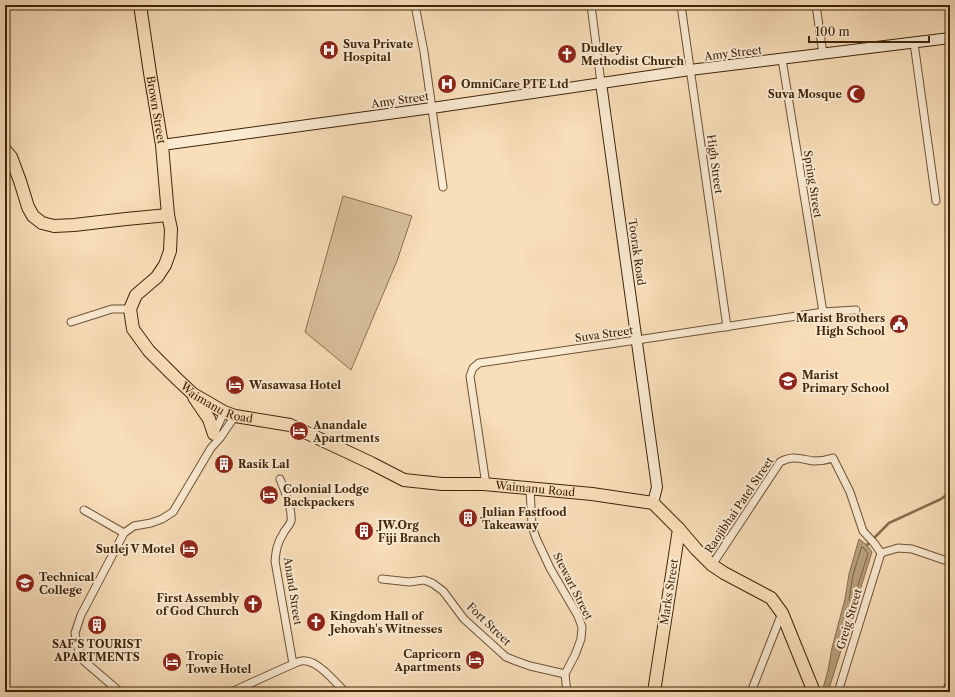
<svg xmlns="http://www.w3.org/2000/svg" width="955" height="697" font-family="'Libre Caslon Text',serif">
	<rect width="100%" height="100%" fill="#f8deb9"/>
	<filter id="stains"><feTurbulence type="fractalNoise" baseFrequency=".005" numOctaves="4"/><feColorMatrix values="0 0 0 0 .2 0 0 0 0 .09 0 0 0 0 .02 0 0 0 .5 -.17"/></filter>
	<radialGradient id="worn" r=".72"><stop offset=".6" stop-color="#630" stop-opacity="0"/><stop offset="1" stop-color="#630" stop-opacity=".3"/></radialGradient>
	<path fill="#d8bf9b" stroke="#8a7251" d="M343,196L412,216L397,261L351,370L305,332Z"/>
	<path fill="#b89f7c" stroke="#876e4d" d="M859,539L867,545L872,552L828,692H822L828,670L832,648L845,599L849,574Z"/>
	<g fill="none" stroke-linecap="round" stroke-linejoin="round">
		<path stroke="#7a6242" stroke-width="1" d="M862,547L864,548L868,554L853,601L851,602L849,600L853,575L861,549Z"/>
		<path stroke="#876e4d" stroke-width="2.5" d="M867,545L889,523L941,499L950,492"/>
		<g stroke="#6c5334" stroke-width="9">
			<g id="street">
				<path d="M415,5L424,52L443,187"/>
				<path d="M591,5L601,83"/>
				<path d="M681,5L727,327"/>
				<path d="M816,5L823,54"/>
				<path d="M914,43L936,201"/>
				<path d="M782,59L823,312"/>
				<path d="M71,322L112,309H130"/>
				<path d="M214,434L224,412"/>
				<path d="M280,479C284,489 293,510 291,521C289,527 285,529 283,534C277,543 276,551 275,561L293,664"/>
				<path d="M484,484L485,478L470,376L473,368L479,363L637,340L823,312L856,310"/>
				<path d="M530,489L532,526L536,538L550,568L578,616L582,627L581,639L575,655L565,674L567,692"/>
				<path d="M84,510L124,533"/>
				<path d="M881,553L898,548L912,549L950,562"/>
				<path d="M712,565L780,462C793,455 800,459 814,461C821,461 827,460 833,458L850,492L863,531L874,543L881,553"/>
				<path d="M382,579L409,582L424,580L432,583L443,591L464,619L506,657L516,661L530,666L565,674"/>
				<path d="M120,692L84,661L78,648L75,633L81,615L124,533L134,526L151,523L162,519L173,512L211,448L220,438L235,416"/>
				<path d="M231,692L293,664C297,662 302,660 306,661C319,662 336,683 345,692"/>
				<path d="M751,692L782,613"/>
				<path d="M838,692L881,553"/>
				<path d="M945,692L950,684"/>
			</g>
		</g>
		<g stroke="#3d2507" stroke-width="12">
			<g id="secondary">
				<path d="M601,83L657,487L653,503"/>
				<path d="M162,145L432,108L690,70L950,38"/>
			</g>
		</g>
		<g stroke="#3d2507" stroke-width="14">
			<g id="primary">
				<path id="s1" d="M140,5L150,73L162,145L168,215L171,229L170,251L165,265L157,277L136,295L130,309L133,329L149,351L176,378L193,394L224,412L235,416L290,425L371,463L404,480L442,484H484L592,494L653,503L679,529L654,692"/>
				<path d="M5,150L11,157L20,181L28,207L33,216L42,223L54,226L74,225L126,219L168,215"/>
				<path d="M194,397L209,419L214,434"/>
				<path d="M679,529L696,549L712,565L724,573L771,598L782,613L814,692"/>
			</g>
		</g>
		<use href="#street" stroke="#faead2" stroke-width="7"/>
		<use href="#secondary" stroke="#faead2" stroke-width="10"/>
		<use href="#primary" stroke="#f8deb9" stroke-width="12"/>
	</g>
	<defs>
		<g id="hospital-disc" transform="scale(1)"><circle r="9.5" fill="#8f2418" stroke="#faead2"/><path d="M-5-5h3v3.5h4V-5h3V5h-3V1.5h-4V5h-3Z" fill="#fff"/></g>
		<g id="church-disc" transform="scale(1)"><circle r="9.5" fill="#8f2418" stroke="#faead2"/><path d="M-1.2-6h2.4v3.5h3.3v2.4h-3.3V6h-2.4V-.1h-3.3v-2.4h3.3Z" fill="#fff"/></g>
		<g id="mosque-disc" transform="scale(1)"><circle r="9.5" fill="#8f2418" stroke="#faead2"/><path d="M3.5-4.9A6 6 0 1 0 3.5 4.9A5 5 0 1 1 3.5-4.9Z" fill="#fff"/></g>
		<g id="civic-disc" transform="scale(1)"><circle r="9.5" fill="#8f2418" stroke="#faead2"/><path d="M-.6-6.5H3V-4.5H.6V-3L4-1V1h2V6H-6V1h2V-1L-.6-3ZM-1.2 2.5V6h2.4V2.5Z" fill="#fff"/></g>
		<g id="school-disc" transform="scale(1)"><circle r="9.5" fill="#8f2418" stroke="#faead2"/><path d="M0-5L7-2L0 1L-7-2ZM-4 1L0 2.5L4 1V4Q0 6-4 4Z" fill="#fff"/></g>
		<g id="hotel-disc" transform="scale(1)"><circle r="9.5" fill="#8f2418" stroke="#faead2"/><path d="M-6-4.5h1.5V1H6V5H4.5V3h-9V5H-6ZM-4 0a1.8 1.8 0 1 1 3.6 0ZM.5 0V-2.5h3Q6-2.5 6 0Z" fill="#fff"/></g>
		<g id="building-disc" transform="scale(1)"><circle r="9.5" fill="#8f2418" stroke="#faead2"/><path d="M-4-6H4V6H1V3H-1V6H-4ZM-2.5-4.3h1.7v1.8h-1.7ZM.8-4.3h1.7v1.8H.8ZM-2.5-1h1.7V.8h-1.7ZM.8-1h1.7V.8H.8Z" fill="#fff"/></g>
		<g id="university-disc" transform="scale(1)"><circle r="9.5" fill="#8f2418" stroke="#faead2"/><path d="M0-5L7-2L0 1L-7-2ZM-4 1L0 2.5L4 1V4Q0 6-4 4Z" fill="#fff"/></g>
	</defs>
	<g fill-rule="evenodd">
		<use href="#hospital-disc" x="329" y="50"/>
		<use href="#church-disc" x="567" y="54"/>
		<use href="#hospital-disc" x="447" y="84"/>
		<use href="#mosque-disc" x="856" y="94"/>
		<use href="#civic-disc" x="899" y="324"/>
		<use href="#school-disc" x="788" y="381"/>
		<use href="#hotel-disc" x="235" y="385"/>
		<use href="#hotel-disc" x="299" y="431"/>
		<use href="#building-disc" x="224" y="464"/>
		<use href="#hotel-disc" x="269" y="495"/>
		<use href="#building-disc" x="468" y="518"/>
		<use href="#building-disc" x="364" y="531"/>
		<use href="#hotel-disc" x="189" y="549"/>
		<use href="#university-disc" x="25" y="583"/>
		<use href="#church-disc" x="253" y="604"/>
		<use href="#church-disc" x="316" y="622"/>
		<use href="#building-disc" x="97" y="625"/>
		<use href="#hotel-disc" x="475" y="660"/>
		<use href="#hotel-disc" x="172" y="662"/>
	</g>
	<g text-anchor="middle" stroke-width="4" stroke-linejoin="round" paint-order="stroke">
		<g font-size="11" font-weight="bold" fill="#3d2507" stroke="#faead2" text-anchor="start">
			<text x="343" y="48">Suva Private<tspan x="343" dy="13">Hospital</tspan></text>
			<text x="581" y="52">Dudley<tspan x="581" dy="13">Methodist Church</tspan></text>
			<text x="461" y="88">OmniCare PTE Ltd</text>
			<text x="842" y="98" text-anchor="end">Suva Mosque</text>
			<text x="885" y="322" text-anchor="end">Marist Brothers<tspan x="885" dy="13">High School</tspan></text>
			<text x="802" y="379">Marist<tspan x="802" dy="13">Primary School</tspan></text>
			<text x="249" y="389">Wasawasa Hotel</text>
			<text x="313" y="429">Anandale<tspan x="313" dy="13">Apartments</tspan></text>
			<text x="238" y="468">Rasik Lal</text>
			<text x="283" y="493">Colonial Lodge<tspan x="283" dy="13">Backpackers</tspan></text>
			<text x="482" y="516">Julian Fastfood<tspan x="482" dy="13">Takeaway</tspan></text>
			<text x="378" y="529">JW.Org<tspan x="378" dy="13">Fiji Branch</tspan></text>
			<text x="175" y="553" text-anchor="end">Sutlej V Motel</text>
			<text x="39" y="581">Technical<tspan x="39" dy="13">College</tspan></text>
			<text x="239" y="602" text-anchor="end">First Assembly<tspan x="239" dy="13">of God Church</tspan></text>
			<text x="330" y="620">Kingdom Hall of<tspan x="330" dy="13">Jehovah's Witnesses</tspan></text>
			<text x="97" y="648" text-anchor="middle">SAF'S TOURIST<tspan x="97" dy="13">APARTMENTS</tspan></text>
			<text x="461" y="658" text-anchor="end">Capricorn<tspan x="461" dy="13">Apartments</tspan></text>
			<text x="186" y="660">Tropic<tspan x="186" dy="13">Towe Hotel</tspan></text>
		</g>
		<g font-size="11" fill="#3d2507" stroke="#faead2">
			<text transform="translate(733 53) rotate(-7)" y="4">Amy Street</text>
			<text transform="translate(400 100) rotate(-8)" y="4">Amy Street</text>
			<text dy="4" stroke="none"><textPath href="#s1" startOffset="106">Brown Street</textPath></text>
			<text transform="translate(715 164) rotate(82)" y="4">High Street</text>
			<text transform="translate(813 184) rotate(81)" y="4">Spring Street</text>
			<text transform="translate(637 252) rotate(82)" y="4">Toorak Road</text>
			<text transform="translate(604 334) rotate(-8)" y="4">Suva Street</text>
			<text dy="4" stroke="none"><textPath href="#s1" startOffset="455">Waimanu Road</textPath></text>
			<text dy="4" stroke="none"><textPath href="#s1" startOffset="791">Waimanu Road</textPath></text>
			<text transform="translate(739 505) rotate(-56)" y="4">Raojibhai Patel Street</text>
			<text transform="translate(573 586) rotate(63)" y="4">Stewart Street</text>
			<text transform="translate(293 591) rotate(81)" y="4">Anand Street</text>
			<text transform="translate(669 592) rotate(-81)" y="4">Marks Street</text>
			<text transform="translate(849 619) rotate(-73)" y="4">Greig Street</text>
			<text transform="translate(489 624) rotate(44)" y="4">Fort Street</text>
		</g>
	</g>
	<rect width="955" height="697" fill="none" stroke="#f8deb9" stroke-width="20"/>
	<rect x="6" y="6" width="943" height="685" fill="none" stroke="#3d2507" stroke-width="2"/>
	<rect x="10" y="10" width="935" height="677" fill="none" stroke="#3d2507"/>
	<path d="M809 36v6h120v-6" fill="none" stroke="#3d2507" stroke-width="2"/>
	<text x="815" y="36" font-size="12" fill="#3d2507" stroke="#faead2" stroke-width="3" paint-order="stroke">100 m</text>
	<rect width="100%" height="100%" filter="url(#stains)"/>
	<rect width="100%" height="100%" fill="url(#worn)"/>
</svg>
